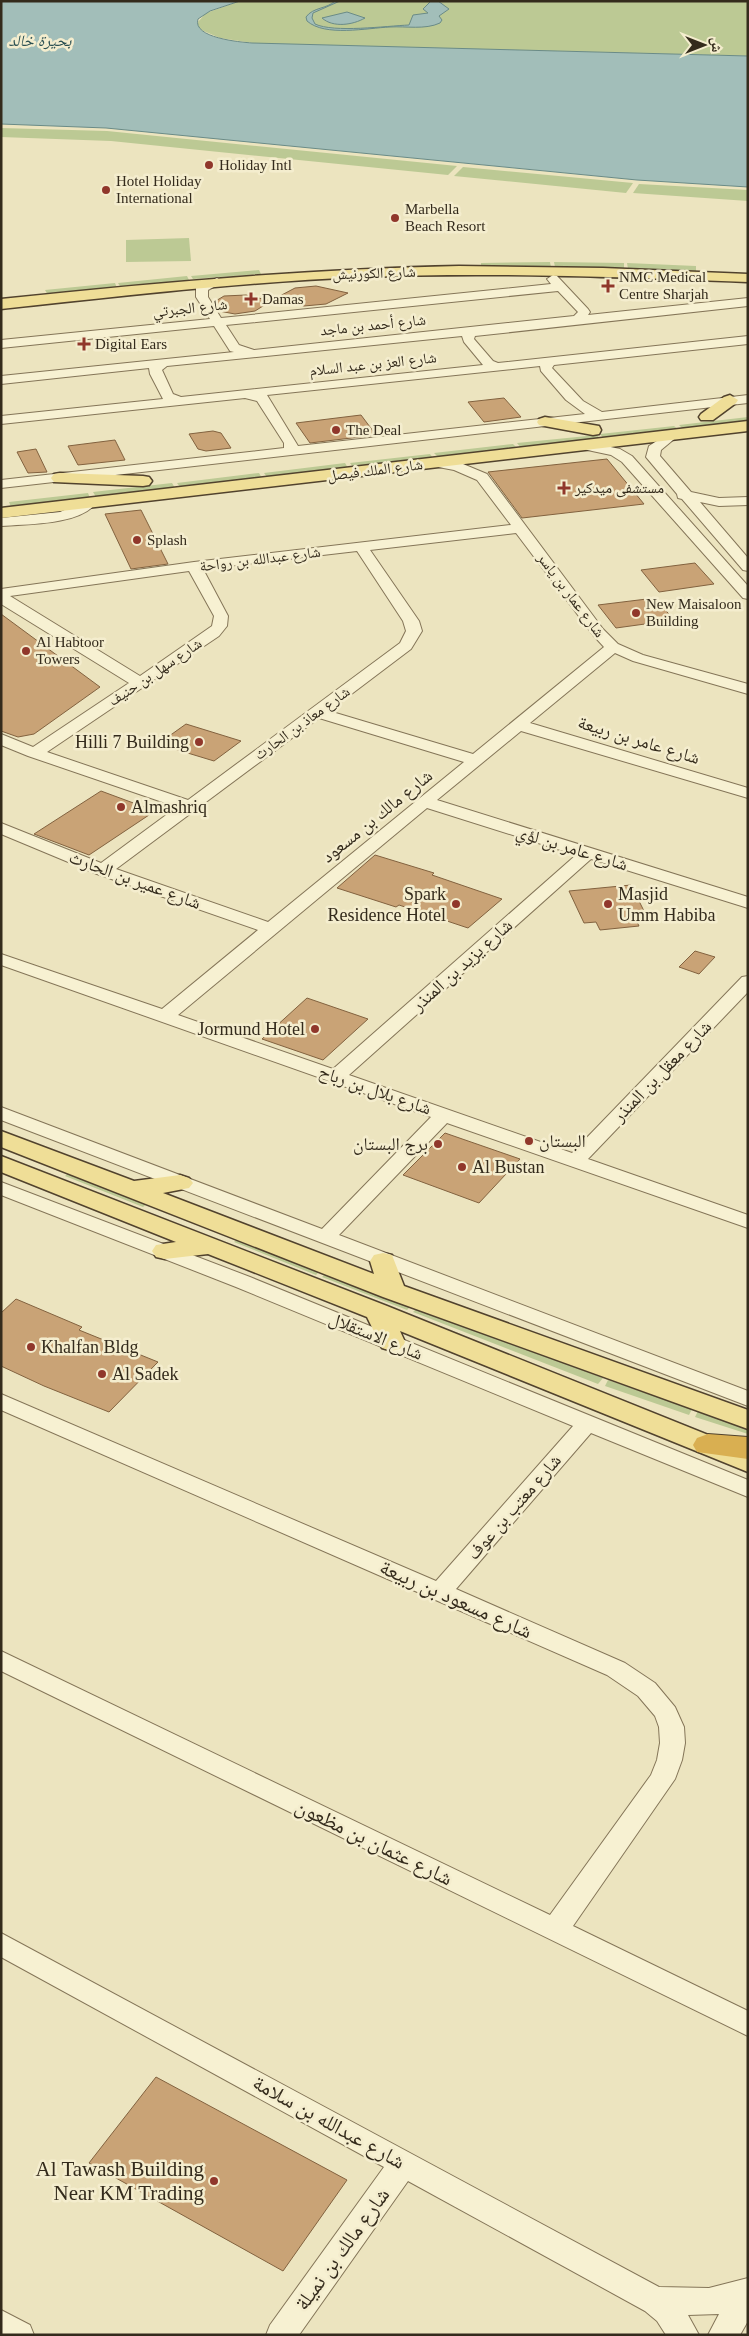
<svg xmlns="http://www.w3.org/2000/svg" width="749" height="2336" font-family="'Times New Roman','Noto Naskh Arabic',serif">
	<rect width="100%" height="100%" fill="#ece4bf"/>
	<g fill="#bcc994">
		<path d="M240,1H748V56L260,44L220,38L199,29L197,23L206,13Z"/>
		<path d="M1,128L107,131L457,166L448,175L111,141L1,137Z"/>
		<path d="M463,167L633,183L626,193L454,176Z"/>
		<path d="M639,184L748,190V201L633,193Z"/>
		<path d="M189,238L191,261L126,262V240Z"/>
		<path d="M550,262L551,267H481V263Z"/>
		<path d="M554,262L624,263V268L555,267Z"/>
		<path d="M627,263L696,266V271L628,269Z"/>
		<path d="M259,270L261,274L193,279L191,276Z"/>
		<path d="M187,276L189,280L121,288L118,283Z"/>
		<path d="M115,283L117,288L48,295L45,290Z"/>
		<path d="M748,417V422L683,429L679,425Z"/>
		<path d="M674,426L679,430L604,439L600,434Z"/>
		<path d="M597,435L600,439L521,448L517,443Z"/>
		<path d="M513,444L517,448L438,457L434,453Z"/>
		<path d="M430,454L433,458L353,467L350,463Z"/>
		<path d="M345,463L348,468L267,477L264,473Z"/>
		<path d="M259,473L262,478L180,487L177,483Z"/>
		<path d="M172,483L175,488L96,497L93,492Z"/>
		<path d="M88,493L90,498L11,507L9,502Z"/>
		<path d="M72,1170L150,1201L143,1207L65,1176Z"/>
		<path d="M240,1237L322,1269L316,1275L234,1242Z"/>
		<path d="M328,1271L413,1304L407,1310L322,1277Z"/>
		<path d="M418,1307L603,1378L598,1384L413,1312Z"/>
		<path d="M608,1380L692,1409L689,1415L605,1386Z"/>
		<path d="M698,1411L748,1428V1434L695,1417Z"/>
	</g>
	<g fill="#a2beb9" stroke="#6a8b87">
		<path d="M1,1H240L210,11L198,19C192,38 240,42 252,43L748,56V187L637,180L106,128L1,124Z"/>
		<path d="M335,1H340L313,13L312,18L315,24C334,33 386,26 409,25L413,15L428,13L423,9L431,1H438L449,9L439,16L442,20L440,23C425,30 406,26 390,27C367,28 325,37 307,21L306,17C313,7 327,9 335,1Z"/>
		<path d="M347,12L365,18C353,25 333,28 322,18Z"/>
	</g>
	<g fill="#c9a376" stroke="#82623f">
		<path d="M316,286L348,293L326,304L304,306L276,298L295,288Z"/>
		<path d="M246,295L271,301L255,311L235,314L219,311L214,302L224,296Z"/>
		<path d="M504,398L521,417L484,422L468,402Z"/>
		<path d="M361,415L376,435L310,443L296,423Z"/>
		<path d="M213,431L221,433L231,448L206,451L198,449L189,434Z"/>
		<path d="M115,440L125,460L78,465L68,446Z"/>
		<path d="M36,449L47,472L28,473L17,452Z"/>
		<path d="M607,459L644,504L522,518L488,472Z"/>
		<path d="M141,510L168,564L131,569L105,514Z"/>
		<path d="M695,563L714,584L659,592L641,570Z"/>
		<path d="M655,598L674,620L616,628L598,605Z"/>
		<path d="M1,614L100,687L34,734L18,737L1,731Z"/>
		<path d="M186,724L241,741L214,761L158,744Z"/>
		<path d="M101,791L155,811L89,855L34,834Z"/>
		<path d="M375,855L434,873L432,875L502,899L468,928L399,905L396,907L337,888Z"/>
		<path d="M631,885L647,917L635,918L639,926L600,930L596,922L584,923L569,891Z"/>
		<path d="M695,951L715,957L699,974L679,967Z"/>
		<path d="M307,998L368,1019L323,1060L262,1039Z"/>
		<path d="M445,1133L520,1159L479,1203L403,1175Z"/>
		<path d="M16,1299L82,1327L79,1330L158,1362L109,1412L44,1386L1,1366V1313Z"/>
		<path d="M156,2077L347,2180L283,2271L89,2163Z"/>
	</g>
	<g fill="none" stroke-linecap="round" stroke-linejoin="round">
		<g stroke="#847558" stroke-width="2">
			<g id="minor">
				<path d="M553,275L557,276L588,309L590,312L588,315L748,298V306L475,336L474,339L493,361L498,363L748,336V344L554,365L552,368L583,401L602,412L748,395V403L1,488V480L284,448V443L257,401L245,398L1,424V416L163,399L150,374L149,368L1,384V376L234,352L230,351L214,326L1,348V340L210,319L196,297V288L217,278L223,282L208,290V297L221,318L551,284L547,279ZM558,291L578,312L574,316L254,350L239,345L226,325ZM462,336L464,342L483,365L181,397L173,394L162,370L167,366ZM540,366L541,371L566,400L585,414L298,446L267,395Z"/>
				<path d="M672,431L679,435L661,450L660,456L691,492L719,498L748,497V505L719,506L700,502L748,558V571L743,570L682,499L678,498L677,494L646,457L649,446Z"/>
				<path d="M583,441L620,449L632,456L748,586V599L743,598L622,462L611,455L578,448L576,445L578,442Z"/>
				<path d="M438,459L463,464L487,474L603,629L618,644L643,655L748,684V694L633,661L615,653L530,723L748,788V798L521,731L437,800L748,897V908L591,859L349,1075L572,1153L742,977L748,976V992L588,1159L748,1215V1228L447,1123L339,1235L748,1391V1406L1,1120V1107L322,1229L431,1117L1,965V954L162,1009L258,930L97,874L1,834V823L101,863L177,807L28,756L1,745V734L33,747L129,683L1,604V589L194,562L511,525L477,480L454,470L433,466L431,463ZM516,533L593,635L604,647L473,754L329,711L411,649L422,631L419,621L370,550ZM357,551L403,621L406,631L400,643L188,800L47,752L219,636L227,626L228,616L203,569ZM189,571L214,616L212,626L140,676L10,596ZM319,718L464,762L268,922L116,869ZM427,808L576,855L333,1069L178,1015Z"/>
				<path d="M89,499L94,500L96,503C80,525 27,524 1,526V518L60,512Z"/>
				<path d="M1,1182L250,1277L748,1480V1497L591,1433L456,1589L625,1663L655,1683L675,1707L684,1727L685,1743L682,1760L675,1779L573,1926L748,2011V2036L1,1671V1651L550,1915L651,1775L657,1760L660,1743L659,1727L655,1716L638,1696L607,1675L1,1410V1394L436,1581L573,1426L236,1287L1,1195Z"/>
				<path d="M1,1933L659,2287L709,2288L748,2278V2321L740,2335H708L719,2314L688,2315L699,2335H666L657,2321L645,2311L408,2181L299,2335H266L270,2325L384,2167L1,1957Z"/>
				<path d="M1,2310L30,2325L34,2335H1Z"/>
			</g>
		</g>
		<g stroke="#51422d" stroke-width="3">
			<g id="major">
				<path d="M459,266L603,268L748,274V282C619,277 491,272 363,277C242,282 121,296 1,309V299C154,283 306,269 459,266Z"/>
				<path d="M730,395L738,400L736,403L713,420H701L699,417L701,414L724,397Z"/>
				<path d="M545,417L599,426L601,430L599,434L593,435L539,425L537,422L539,419Z"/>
				<path d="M748,421V431L1,518V508Z"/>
				<path d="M60,473L143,476L149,477L152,481L149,485L143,486L54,482L51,478L54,474Z"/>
				<path d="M1,1131L134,1181L180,1175L189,1178L193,1183L189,1188L163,1193L374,1274L370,1261L374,1255L383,1253L392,1255L404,1286L748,1410V1429L383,1297L1,1147Z"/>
				<path d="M1,1156L387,1306L748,1451V1472L400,1331L405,1342L402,1348L392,1351L382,1348L367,1317L208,1254L165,1259L156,1257L152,1251L156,1245L176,1242L1,1172Z"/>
			</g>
		</g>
		<g stroke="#51422d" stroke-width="2">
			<path id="highway" d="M708,1434L748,1437V1459L697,1452L693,1445L697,1438Z"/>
		</g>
		<use href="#minor" fill="#f7f1d2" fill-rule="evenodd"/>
		<use href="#major" fill="#efde97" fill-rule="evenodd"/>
		<use href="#highway" fill="#d9af51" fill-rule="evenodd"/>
	</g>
	<g fill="#90372b" stroke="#f4edce" stroke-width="2">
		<circle cx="209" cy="165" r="5"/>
		<circle cx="106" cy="190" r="5"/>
		<circle cx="395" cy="218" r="5"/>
		<path d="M605.5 278.5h5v5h5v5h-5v5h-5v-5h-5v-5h5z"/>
		<path d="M248.5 291.5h5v5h5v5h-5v5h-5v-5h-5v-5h5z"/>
		<path d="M81.5 336.5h5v5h5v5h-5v5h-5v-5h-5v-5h5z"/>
		<circle cx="336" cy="430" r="5"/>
		<path d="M561.5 480.5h5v5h5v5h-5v5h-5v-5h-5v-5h5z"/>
		<circle cx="137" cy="540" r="5"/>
		<circle cx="636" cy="613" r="5"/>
		<circle cx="26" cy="651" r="5"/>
		<circle cx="199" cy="742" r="5"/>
		<circle cx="121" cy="807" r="5"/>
		<circle cx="456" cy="904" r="5"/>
		<circle cx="608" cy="904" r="5"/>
		<circle cx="315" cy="1029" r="5"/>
		<circle cx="529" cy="1141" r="5"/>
		<circle cx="438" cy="1144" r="5"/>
		<circle cx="462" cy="1167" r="5"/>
		<circle cx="31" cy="1347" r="5"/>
		<circle cx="102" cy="1374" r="5"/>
		<circle cx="214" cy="2181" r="5"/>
	</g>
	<g text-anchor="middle" stroke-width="5" stroke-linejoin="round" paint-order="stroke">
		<g font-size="15" fill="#342b1c" stroke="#f4edce" text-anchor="start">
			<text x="219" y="170">Holiday Intl</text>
			<text x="116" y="186">Hotel Holiday<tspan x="116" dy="17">International</tspan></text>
			<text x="405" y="214">Marbella<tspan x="405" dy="17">Beach Resort</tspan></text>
			<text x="619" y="282">NMC Medical<tspan x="619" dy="17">Centre Sharjah</tspan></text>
			<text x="262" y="304">Damas</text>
			<text x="95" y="349">Digital Ears</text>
			<text x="346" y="435">The Deal</text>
			<text x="575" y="493">مستشفى ميدكير</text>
			<text x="147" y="545">Splash</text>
			<text x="646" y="609">New Maisaloon<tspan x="646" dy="17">Building</tspan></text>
			<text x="36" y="647">Al Habtoor<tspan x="36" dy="17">Towers</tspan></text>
		</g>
		<g font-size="15" fill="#342b1c" stroke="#f4edce">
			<text transform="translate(374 273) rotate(-2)" y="5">شارع الكورنيش</text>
			<text transform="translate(190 308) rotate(-6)" y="5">شارع الجبرتي</text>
			<text transform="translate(373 325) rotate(-6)" y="5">شارع أحمد بن ماجد</text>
			<text transform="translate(373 364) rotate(-6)" y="5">شارع العز بن عبد السلام</text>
			<text transform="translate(375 470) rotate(-7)" y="5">شارع الملك فيصل</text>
			<text transform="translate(260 559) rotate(-7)" y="5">شارع عبدالله بن رواحة</text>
			<text transform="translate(571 595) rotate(53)" y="5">شارع عمار بن ياسر</text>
			<text transform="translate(155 672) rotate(-34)" y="5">شارع سهل بن حنيف</text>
			<text transform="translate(302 723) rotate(-36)" y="5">شارع معاذ بن الحارث</text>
		</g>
		<g font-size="16" font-style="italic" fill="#2c5153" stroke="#f4edce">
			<text x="40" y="46">بحيرة خالد</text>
		</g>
		<g font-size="18" fill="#342b1c" stroke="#f4edce">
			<text transform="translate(639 740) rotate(17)" y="6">شارع عامر بن ربيعة</text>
			<text transform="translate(377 816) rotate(-39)" y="6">شارع مالك بن مسعود</text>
			<text transform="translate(572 848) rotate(17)" y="6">شارع عامر بن لؤي</text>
			<text transform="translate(135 880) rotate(20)" y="6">شارع عمير بن الحارث</text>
			<text transform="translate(462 965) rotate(-42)" y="6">شارع يزيد بن المنذر</text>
			<text transform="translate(662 1071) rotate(-46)" y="6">شارع معقل بن المنذر</text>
			<text transform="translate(375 1090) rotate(19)" y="6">شارع بلال بن رباح</text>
			<text transform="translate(376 1336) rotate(22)" y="6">شارع الاستقلال</text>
			<text transform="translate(514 1507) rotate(-49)" y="6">شارع معتب بن عوف</text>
		</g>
		<g font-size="18" fill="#342b1c" stroke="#f4edce" text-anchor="start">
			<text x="189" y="748" text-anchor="end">Hilli 7 Building</text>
			<text x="131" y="813">Almashriq</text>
			<text x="446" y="900" text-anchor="end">Spark<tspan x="446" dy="21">Residence Hotel</tspan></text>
			<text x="618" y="900">Masjid<tspan x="618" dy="21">Umm Habiba</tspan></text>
			<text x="305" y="1035" text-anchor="end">Jormund Hotel</text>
			<text x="539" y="1147">البستان</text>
			<text x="428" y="1150" text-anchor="end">برج البستان</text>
			<text x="472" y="1173">Al Bustan</text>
			<text x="41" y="1353">Khalfan Bldg</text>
			<text x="112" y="1380">Al Sadek</text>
		</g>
		<g font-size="21" fill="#342b1c" stroke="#f4edce">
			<text transform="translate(456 1599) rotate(24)" y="7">شارع مسعود بن ربيعة</text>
			<text transform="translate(374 1842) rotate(26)" y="7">شارع عثمان بن مظعون</text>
			<text transform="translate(329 2122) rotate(29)" y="7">شارع عبدالله بن سلامة</text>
			<text transform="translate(342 2249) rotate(-54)" y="7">شارع مالك بن نميلة</text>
		</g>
		<g font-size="21" fill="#342b1c" stroke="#f4edce" text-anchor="end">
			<text x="204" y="2176">Al Tawash Building<tspan x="204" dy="24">Near KM Trading</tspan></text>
		</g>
	</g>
	<rect width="749" height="2336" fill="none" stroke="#342b1c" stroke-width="5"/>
	<g transform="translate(704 45) rotate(90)" stroke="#f4edce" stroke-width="4" paint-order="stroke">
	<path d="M0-4L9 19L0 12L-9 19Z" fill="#342b1c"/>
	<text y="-8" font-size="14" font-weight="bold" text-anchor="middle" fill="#342b1c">ش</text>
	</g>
</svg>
